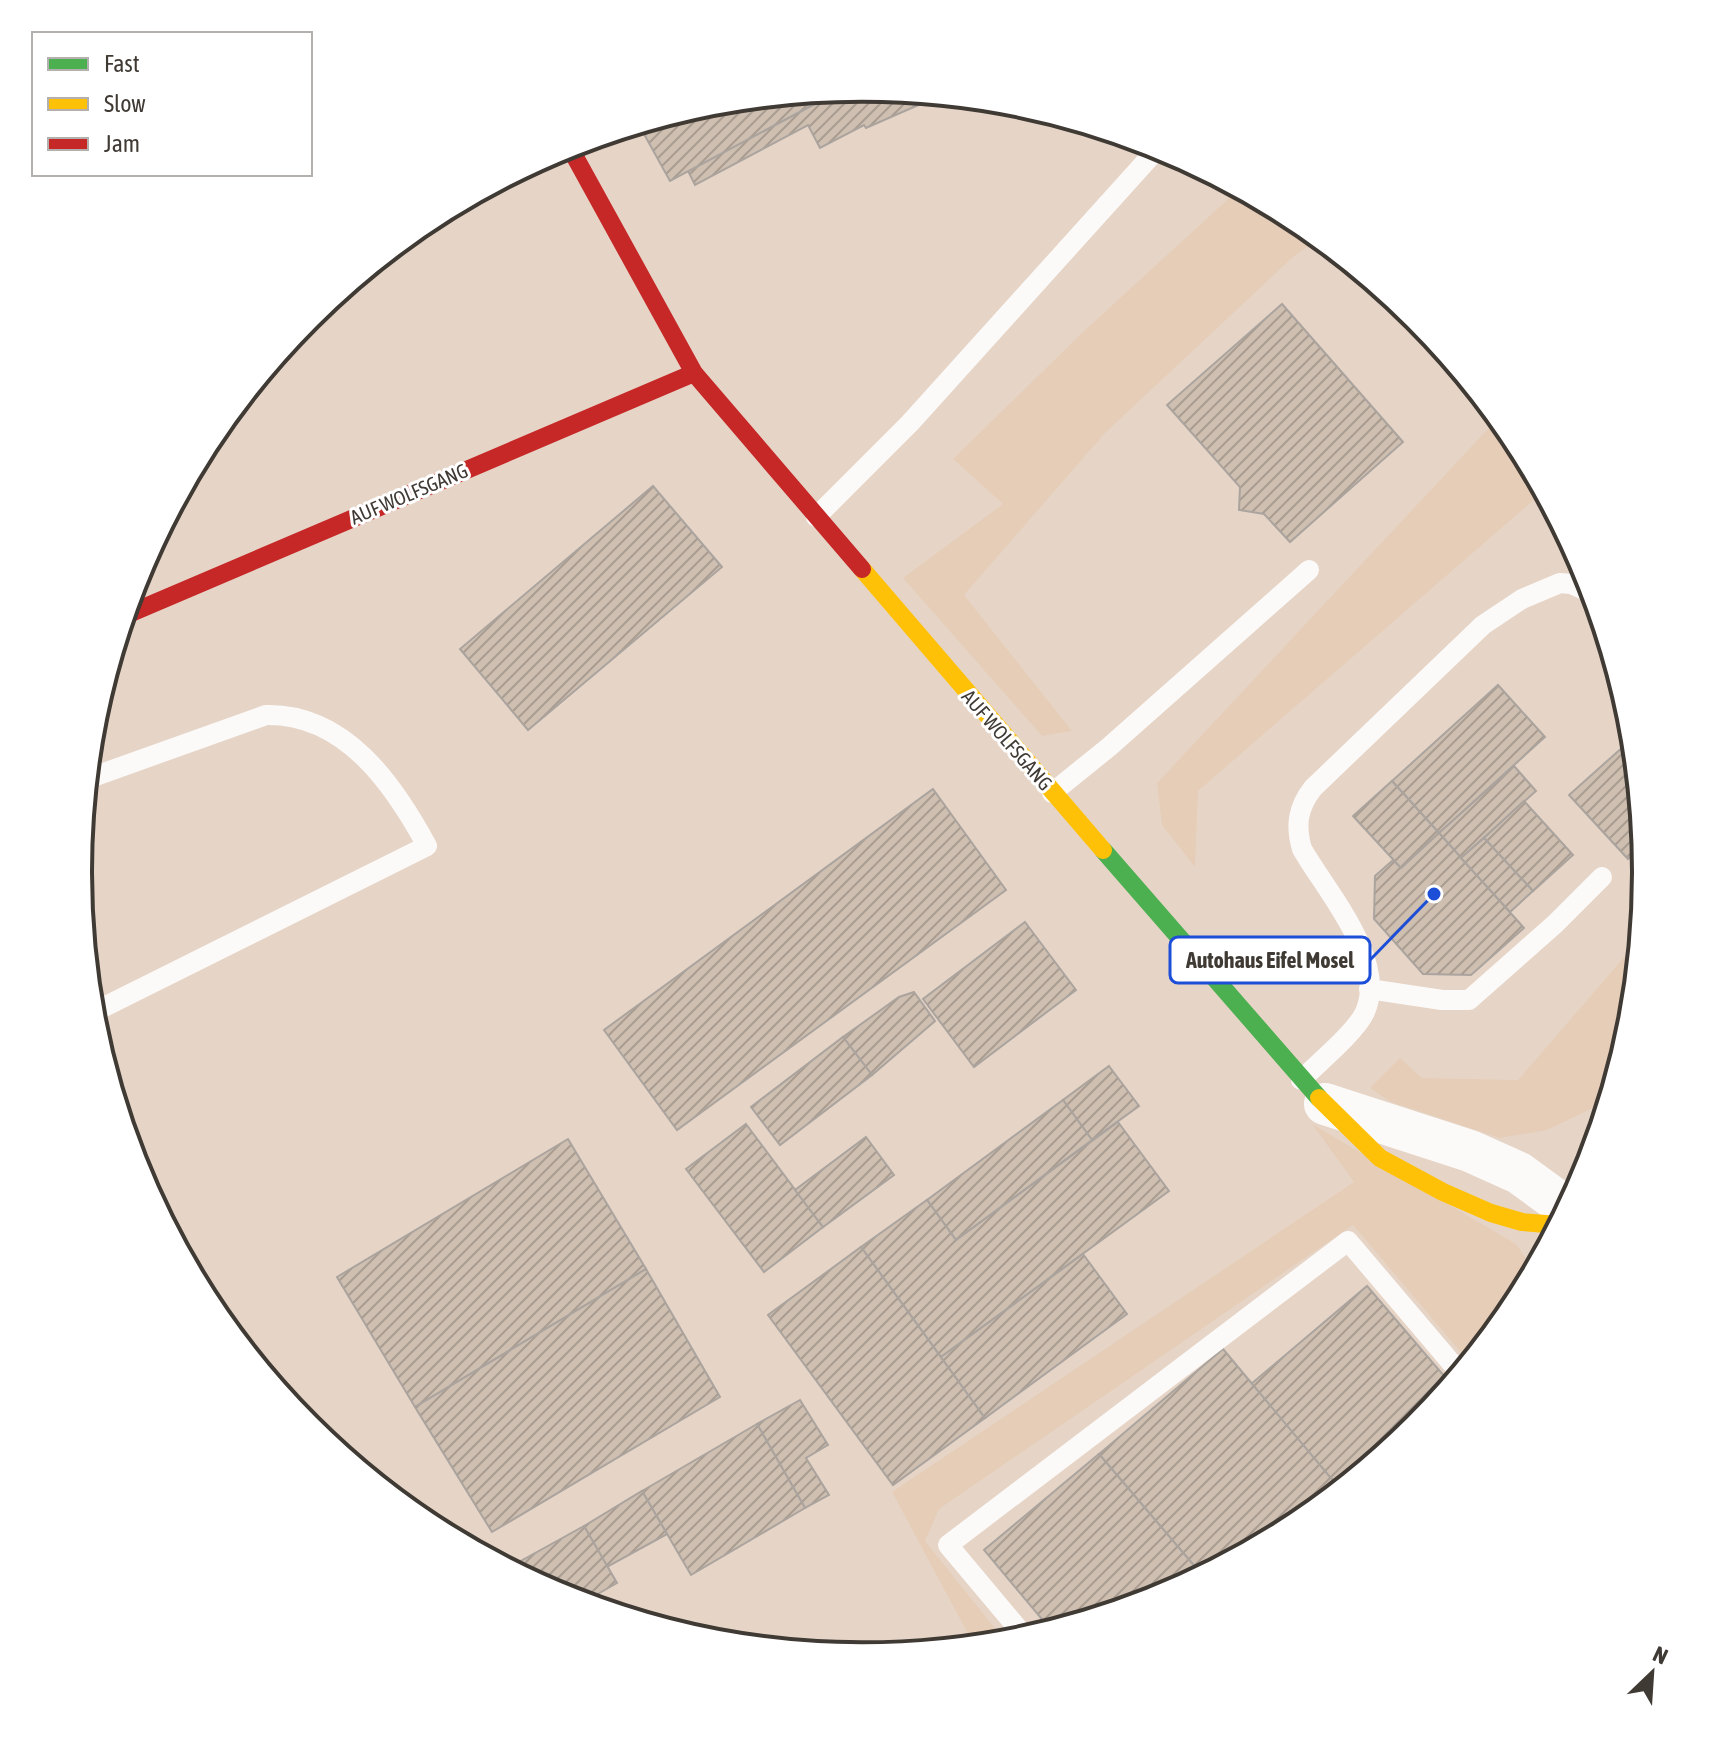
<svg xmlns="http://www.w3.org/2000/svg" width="1724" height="1745" font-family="'Asap Condensed',sans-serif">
	<defs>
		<pattern id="building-hatch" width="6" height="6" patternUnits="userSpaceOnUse" patternTransform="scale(2)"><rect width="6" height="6" fill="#cebfb1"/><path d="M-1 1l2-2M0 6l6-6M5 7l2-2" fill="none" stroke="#a99c91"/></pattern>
	</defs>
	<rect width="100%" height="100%" fill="#e8dfd7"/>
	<circle fill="#e6d5c7" cx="862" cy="872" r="781"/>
	<g fill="#e6cdb7">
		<path d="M1239,189L1298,221L1319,238L1293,257L1105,433L964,595L1072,731L1042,736L903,578L1003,504L953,459L1084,331Z"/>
		<path d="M1498,418L1514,437L1543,492L1198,791L1195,867L1162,825L1157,783Z"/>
		<path d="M1639,940L1631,1026L1616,1074L1591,1109L1547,1130L1500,1138L1391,1102L1370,1088L1400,1058L1422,1078L1518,1080Z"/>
		<path d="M1312,1124L1516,1244L1534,1270L1514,1308L1469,1362L1353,1225L939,1509L925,1541L1006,1642L974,1645L892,1492L1354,1182Z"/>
	</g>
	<g fill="url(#building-hatch)" stroke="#aba49e" stroke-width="2">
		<path d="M862,89L939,96L866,128L864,125L820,148L808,125L695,185L688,171L839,91Z"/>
		<path d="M839,91L670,181L639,125L709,103Z"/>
		<path d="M1282,304L1403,442L1290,542L1264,514L1239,510L1240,487L1167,405Z"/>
		<path d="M653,486L722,567L528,730L460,649Z"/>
		<path d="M1498,685L1545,737L1439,833L1392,781Z"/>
		<path d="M1633,738L1643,846L1628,859L1569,795Z"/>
		<path d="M1514,766L1536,791L1461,858L1439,833Z"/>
		<path d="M1392,781L1439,833L1401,868L1353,816Z"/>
		<path d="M933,789L1006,890L677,1130L604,1030Z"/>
		<path d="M1524,801L1573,855L1533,891L1484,838Z"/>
		<path d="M1439,833L1524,928L1471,975L1423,974L1374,919L1375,876L1393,860L1401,868Z"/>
		<path d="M1484,838L1533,891L1510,912L1461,858Z"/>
		<path d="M1025,922L1076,990L974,1067L923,999Z"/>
		<path d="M914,992L935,1021L872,1075L843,1037L899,997Z"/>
		<path d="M843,1037L872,1075L780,1145L751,1107Z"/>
		<path d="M1109,1066L1139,1106L1092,1140L1063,1100Z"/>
		<path d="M1063,1100L1092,1140L956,1240L927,1200Z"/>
		<path d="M1118,1122L1169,1191L941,1357L861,1247L927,1200L956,1240Z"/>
		<path d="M746,1124L823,1227L764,1272L686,1169Z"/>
		<path d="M866,1137L894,1175L823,1227L795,1190Z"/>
		<path d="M568,1139L646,1269L415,1407L337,1277Z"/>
		<path d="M861,1247L985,1418L893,1485L768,1315Z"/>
		<path d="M1083,1254L1127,1314L985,1418L941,1357Z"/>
		<path d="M646,1269L720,1397L492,1532L415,1407Z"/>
		<path d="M1367,1286L1451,1384L1416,1427L1340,1489L1251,1384Z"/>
		<path d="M1223,1349L1340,1489L1297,1525L1202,1575L1099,1454Z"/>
		<path d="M800,1400L828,1445L806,1458L829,1495L805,1508L757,1424Z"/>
		<path d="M757,1424L805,1508L691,1575L642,1491Z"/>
		<path d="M1099,1454L1202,1575L1162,1597L1051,1630L984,1550Z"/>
		<path d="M642,1491L667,1534L607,1567L584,1526Z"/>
		<path d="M584,1526L617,1583L582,1603L562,1597L511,1570L510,1567Z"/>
	</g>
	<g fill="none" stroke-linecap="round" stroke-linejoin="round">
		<g stroke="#fcfaf9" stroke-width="20">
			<path d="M816,517L910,423L1159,147"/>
			<path d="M87,779L266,715C345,713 394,785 427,846L92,1013"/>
			<path d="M1052,793L1109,747L1309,570"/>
			<path d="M1369,989L1442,1000H1469L1555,924L1602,877"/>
			<path d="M1301,1080C1317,1064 1356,1032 1365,1012C1388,960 1326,891 1302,849C1295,825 1298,807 1313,788L1483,625L1522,599L1560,583L1571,584L1593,594"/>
			<path d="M1026,1638L948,1545L1348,1241L1460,1373"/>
		</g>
		<path stroke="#fcfaf9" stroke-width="42" d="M1325,1104L1470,1151L1519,1173L1567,1208"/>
		<g stroke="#4caf50" stroke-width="18">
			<path d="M1103,850L1319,1098"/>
			<path d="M1586,1173L1589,1162"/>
		</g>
		<g stroke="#ffc107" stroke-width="18">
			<path d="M862,569L1103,850"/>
			<path d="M1319,1098L1380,1158L1443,1192L1491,1213L1522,1222L1558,1225"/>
		</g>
		<g stroke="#c62828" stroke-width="18">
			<path d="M569,146L694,373L862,569"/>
			<path d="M124,616L694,373"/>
		</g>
	</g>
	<g text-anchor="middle" stroke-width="6" stroke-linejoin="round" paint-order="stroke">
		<g font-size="20" fill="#403a35" stroke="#fff">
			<text transform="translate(409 494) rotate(-23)" y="7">AUF WOLFSGANG</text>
			<text transform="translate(1007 740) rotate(49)" y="7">AUF WOLFSGANG</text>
		</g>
	</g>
	<path d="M0 0H1724V1745H0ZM92 872a770 770 0 1 1 1540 0a770 770 0 1 1-1540 0Z" fill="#fff" fill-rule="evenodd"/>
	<path fill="none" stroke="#403a35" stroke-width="4" d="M92 872a770 770 0 1 1 1540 0a770 770 0 1 1-1540 0Z"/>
	<path fill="none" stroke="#1d4ed8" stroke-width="3" d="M1434 894L1370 960"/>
	<circle fill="#1d4ed8" stroke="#fff" stroke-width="3" cx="1434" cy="894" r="8"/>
	<rect fill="#fff" stroke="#1d4ed8" stroke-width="3" x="1170" y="937" width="200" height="46" rx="8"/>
	<g font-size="22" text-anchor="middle" font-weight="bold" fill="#403a35">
		<text x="1270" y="968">Autohaus Eifel Mosel</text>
	</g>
	<rect x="32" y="32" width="280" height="144" fill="#ffffff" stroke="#b3b0ae" stroke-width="2"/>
	<rect x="48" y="58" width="40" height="12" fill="#4caf50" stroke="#b3b0ae" stroke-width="2"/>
	<text x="104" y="72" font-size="24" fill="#403a35">Fast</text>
	<rect x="48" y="98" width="40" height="12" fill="#ffc107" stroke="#b3b0ae" stroke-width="2"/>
	<text x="104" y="112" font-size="24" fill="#403a35">Slow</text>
	<rect x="48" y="138" width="40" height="12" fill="#c62828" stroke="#b3b0ae" stroke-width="2"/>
	<text x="104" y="152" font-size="24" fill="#403a35">Jam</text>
	<g transform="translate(1652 1673) rotate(25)" stroke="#ffffff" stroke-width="6" paint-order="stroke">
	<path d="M0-6L14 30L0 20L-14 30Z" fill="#403a35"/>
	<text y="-12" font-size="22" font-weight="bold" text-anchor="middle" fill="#403a35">N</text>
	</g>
</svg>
